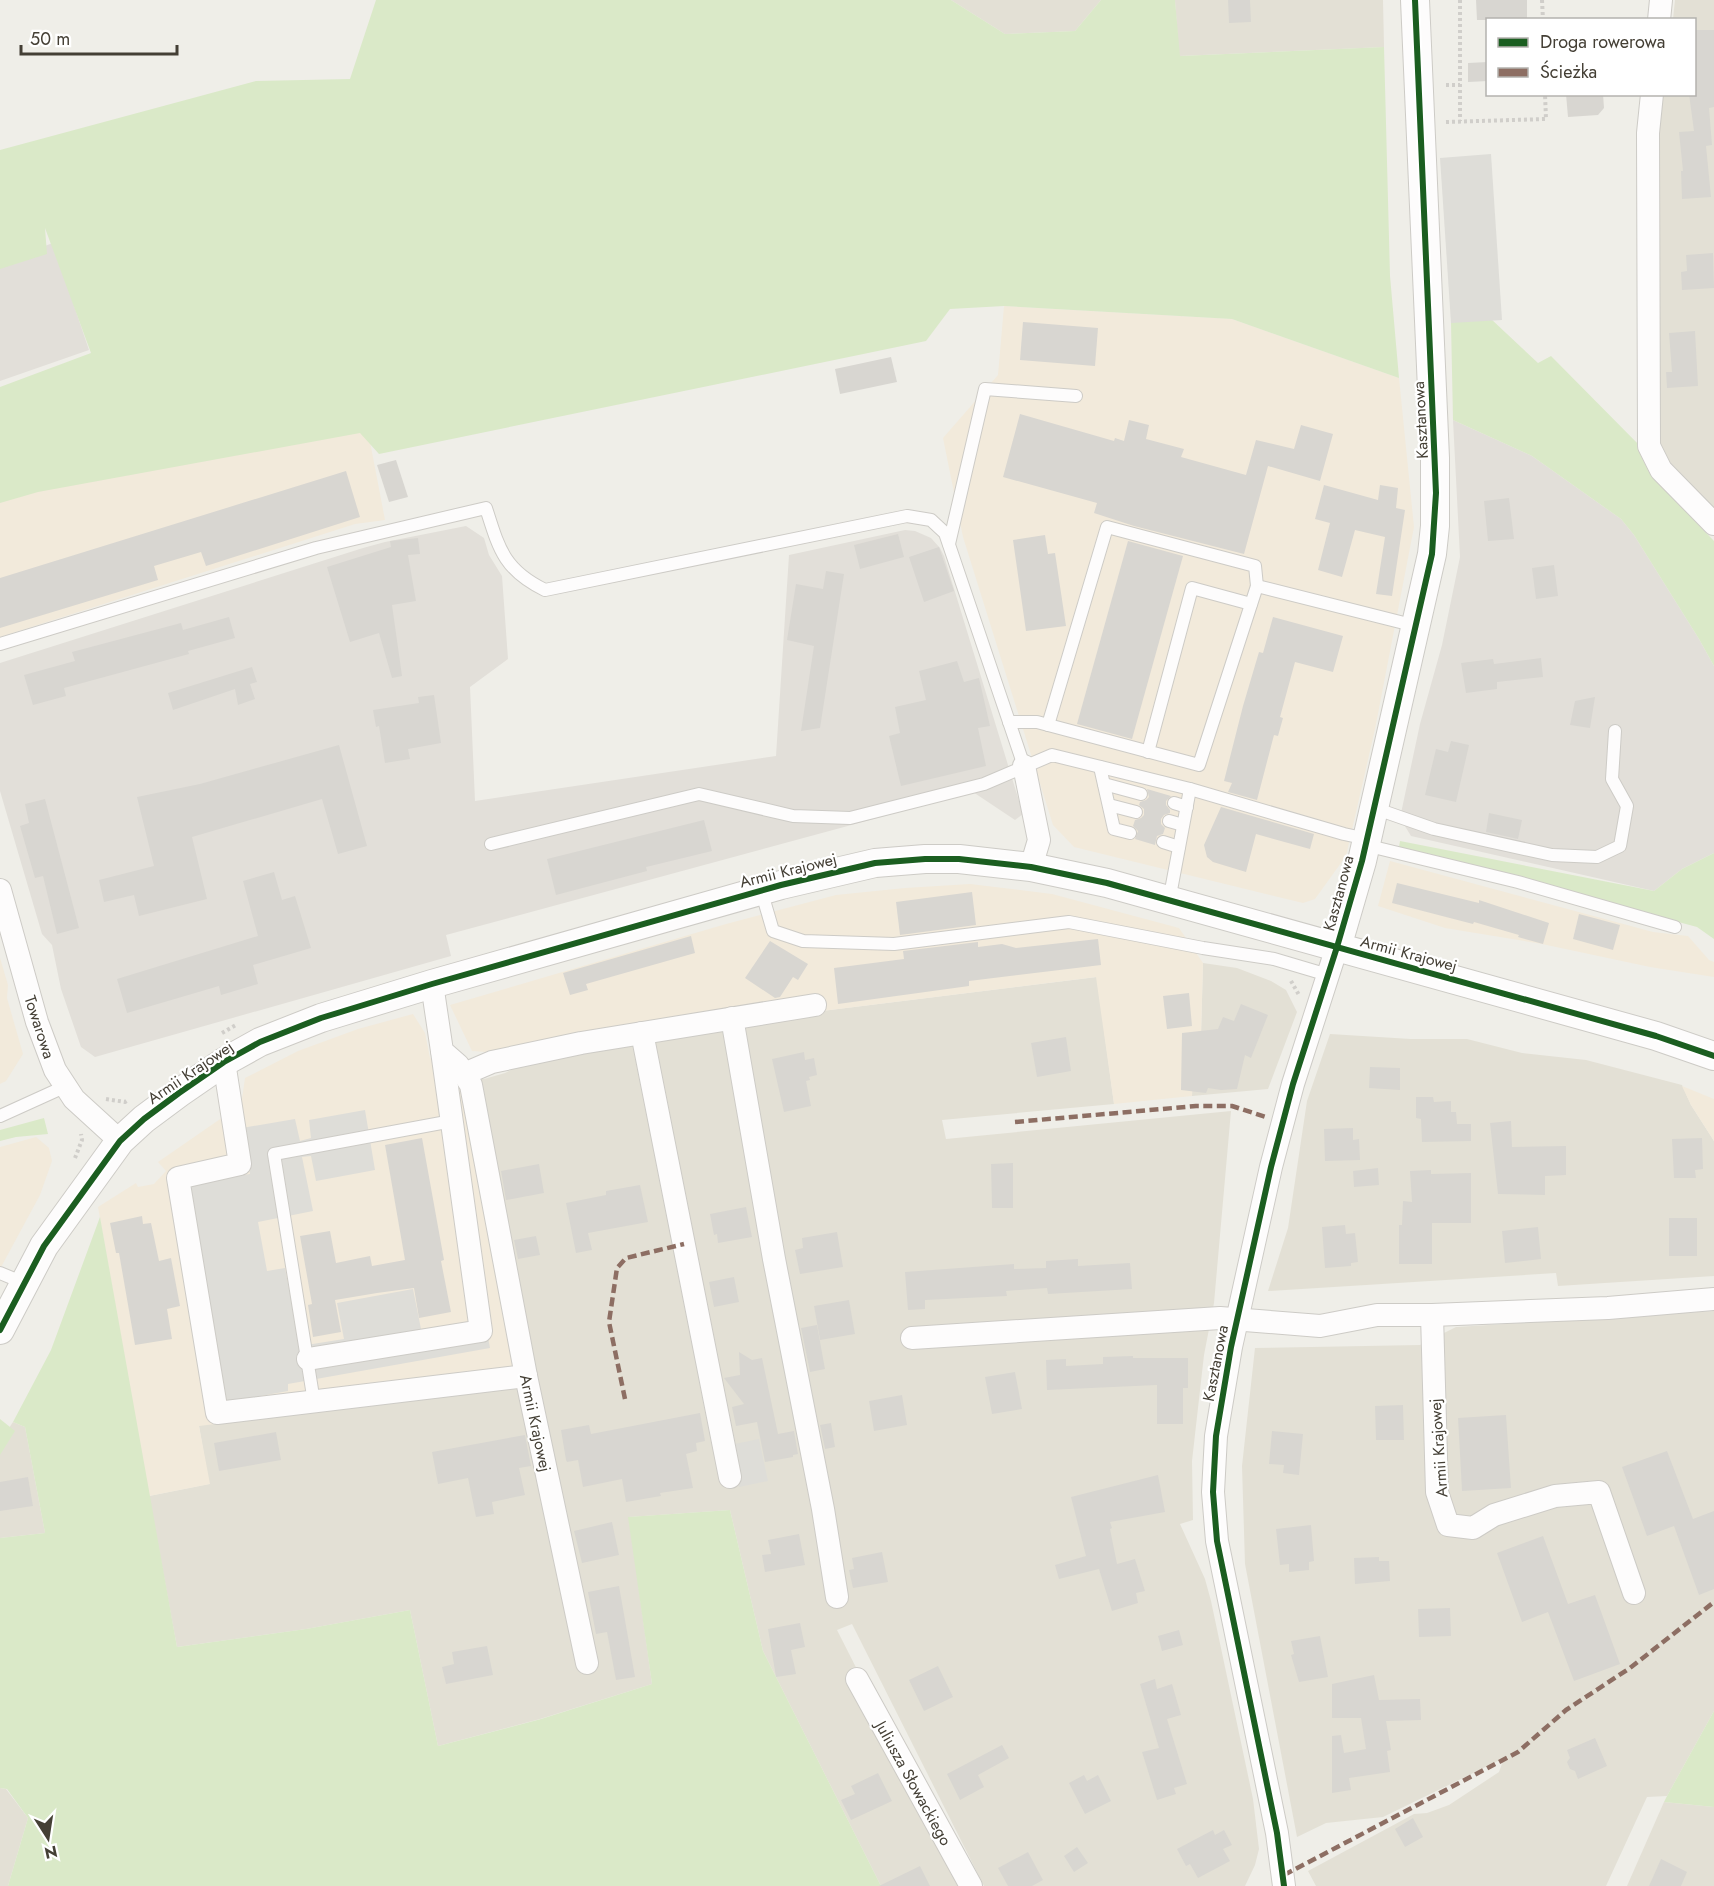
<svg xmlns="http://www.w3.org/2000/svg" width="1714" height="1886" font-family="Jost,sans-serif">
	<rect width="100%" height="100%" fill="#efeee8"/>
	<g fill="#e3e0d5">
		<path d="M951,0H1101L1075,31L1005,34Z"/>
		<path d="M1175,0H1383L1384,47L1179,56Z"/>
		<path d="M1675,0H1714V515L1676,475L1661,448L1658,430L1660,119L1663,95L1694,94V20L1673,19Z"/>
		<path d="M1203,963L1237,968L1271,981L1286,990L1297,1012L1268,1089L1192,1096L1194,1035H1201Z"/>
		<path d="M1097,977L1114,1104L942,1120L946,1139L1231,1111L1214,1303L1204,1355L1192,1461L1193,1520L1180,1524L1205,1579L1211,1601L1253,1799L1259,1849L1255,1865L1245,1886H984L852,1624L837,1630L967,1886H881L763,1651L730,1510L629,1517L652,1684L540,1719L438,1746L410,1610L306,1629L177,1647L149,1496L209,1484L199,1426L471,1079H484L505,1073L533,1059L822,1011Z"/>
		<path d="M1330,1034L1411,1039H1467L1522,1053L1586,1060L1682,1085L1691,1105L1714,1141V1276L1558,1286L1556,1273L1268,1291L1288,1228L1307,1101Z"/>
		<path d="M1714,1311V1711L1667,1796L1647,1797L1606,1886H1316L1308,1871L1414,1814L1427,1813L1449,1805L1499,1772L1504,1758L1383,1817L1326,1823L1297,1837L1245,1564L1242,1466L1255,1348L1420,1345L1456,1327Z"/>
		<path d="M13,1422L25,1427L45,1533L0,1538V1442Z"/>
		<path d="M0,1788L6,1789L28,1818L8,1886H0Z"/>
		<path d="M1664,1802L1714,1807V1886H1627Z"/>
	</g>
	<g fill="#f2eadb">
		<path d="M1004,306L1232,319L1399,378L1414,527L1375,729L1346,856L1315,899L1303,903L1074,847L1053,825L963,537L943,438L998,375Z"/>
		<path d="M367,426L385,520L355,524L0,637V491Z"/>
		<path d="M1390,861L1653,932L1688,936L1709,960L1714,962V977L1650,967L1542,944L1445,928L1378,906Z"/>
		<path d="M970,884L1052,894L1179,928L1203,963L1201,1035L1194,1036L1192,1096L1114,1104L1096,977L822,1011L577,1036L486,1052L472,1051L450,1005L726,924L836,895L905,888Z"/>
		<path d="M0,958L8,985L7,998L23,1054L6,1081L0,1084Z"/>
		<path d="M413,1014L425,1033L430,1058L460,1082L525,1378L480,1391L199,1426L210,1484L149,1496L98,1207L136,1183L138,1187L154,1184L166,1171L158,1162L226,1115L240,1113L245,1078L298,1051L358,1029Z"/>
		<path d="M1682,1086L1714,1099V1141L1691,1105Z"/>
		<path d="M36,1137L49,1148L52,1161L40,1195L0,1269V1147Z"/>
	</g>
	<g fill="#e2dfd9">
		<path d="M53,243L89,350L0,381V262Z"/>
		<path d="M1453,420L1532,456L1621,519L1634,535L1699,639L1714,666V853L1682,869L1654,891L1411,836L1400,818L1420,724L1442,645L1460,557Z"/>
		<path d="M466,526L484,538L489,555L502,576L508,659L470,687L475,801L776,756L789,555L905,530L915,531L931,538L940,548L944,556L1023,814L1015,820L973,792L446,935L451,956L95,1057L81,1047L61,989L52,945L42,934L0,791V663L363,548L385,542Z"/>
	</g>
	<g fill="#dae9c8">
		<path d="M376,0H951L1005,34L1075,31L1101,0H1175L1180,56L1384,47L1390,276L1399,378L1232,319L1004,306L950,309L926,341L379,454L360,433L38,492L0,503V387L91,353L45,228L47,254L0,269V150L256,81L350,79Z"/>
		<path d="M1475,304L1538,363L1551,356L1643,449L1662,487L1714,541V666L1699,639L1634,535L1621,519L1532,456L1453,420L1451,323Z"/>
		<path d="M1400,841L1654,891L1682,869L1714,853V939L1697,927L1399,847Z"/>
		<path d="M44,1118L48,1134L16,1137L0,1141V1130Z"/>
		<path d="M100,1217L177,1647L306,1629L410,1610L438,1746L541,1719L652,1684L628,1517L730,1510L763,1651L881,1886H8L28,1818L7,1789L0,1788V1538L45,1533L25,1427L13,1422L51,1350Z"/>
		<path d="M0,1419L15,1431L0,1455Z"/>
		<path d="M1714,1711V1807L1664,1802L1667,1796Z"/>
	</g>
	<g fill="#deddd8">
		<path d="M1491,154L1502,320L1451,323L1440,158Z"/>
		<path d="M365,1110L375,1170L316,1181L311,1156L302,1157L313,1211L258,1222L267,1271L285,1268L300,1346L344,1339L337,1303L413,1289L424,1344L487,1332L490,1348L288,1384V1391L227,1402L186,1184L250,1174L242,1128L295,1119L300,1141L311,1138L309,1120Z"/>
		<path d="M759,1439L768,1481L739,1487L730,1445Z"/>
	</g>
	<g fill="#d8d6d1">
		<path d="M1228,0H1250L1251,22L1229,23Z"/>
		<path d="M1476,0H1527V20H1477Z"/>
		<path d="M1695,30H1714V107L1709,108L1712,145L1706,146L1711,197L1682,199L1681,171H1683L1679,132L1694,131L1689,94H1695Z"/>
		<path d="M1488,62V81L1468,82V63Z"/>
		<path d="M1566,94H1603L1604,108L1598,115L1568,117Z"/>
		<path d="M1713,253L1714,288L1682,290L1681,272L1687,271L1686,255Z"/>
		<path d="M1023,322L1098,328L1095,366L1020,360Z"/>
		<path d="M1695,331L1698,386L1667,388L1666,372H1672L1669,333Z"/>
		<path d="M891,357L897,382L840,394L835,369Z"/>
		<path d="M1020,414L1114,441L1115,438L1124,441L1129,420L1149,425L1146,439L1184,449L1181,457L1246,475L1256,440L1294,449L1301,425L1333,434L1320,481L1268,466L1244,554L1134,526L1094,513L1097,503L1003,477Z"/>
		<path d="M396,460L408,497L389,502L377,465Z"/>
		<path d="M346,471L360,517L206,566L201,552L154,566L158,580L0,628V578Z"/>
		<path d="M1324,485L1378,500L1380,485L1398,488L1396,508L1405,510L1392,596L1376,594L1385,537L1355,530L1342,577L1318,570L1330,523L1315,519Z"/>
		<path d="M1509,498L1514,539L1488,541L1484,501Z"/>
		<path d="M898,534L904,557L860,569L854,545Z"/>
		<path d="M1045,535L1048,554L1055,553L1066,626L1026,631L1013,540Z"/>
		<path d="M418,538L420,554L408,555L416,601L392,605L402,676L392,678L379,633L350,642L327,567L391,547L390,541Z"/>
		<path d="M1128,541L1183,556L1132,739L1077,724Z"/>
		<path d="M939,547L954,591L924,602L909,557Z"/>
		<path d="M1554,565L1558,596L1536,599L1532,568Z"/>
		<path d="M826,571L844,574L820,728L801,731L814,646L787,640L796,584L823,589Z"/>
		<path d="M229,617L235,638L188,651L189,654L64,688L66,696L33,705L24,675L75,661L72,652L181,623L183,630Z"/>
		<path d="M1273,617L1343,636L1333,672L1295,662L1280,717L1283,718L1278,736L1274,735L1257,800L1228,792L1232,783L1224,781L1243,706L1259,652L1263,653Z"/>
		<path d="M1541,658L1543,677L1497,682V689L1466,693L1461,663L1493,659L1494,664Z"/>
		<path d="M957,661L964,682L979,678L990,726L978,728L986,766L901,786L889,736L900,733L895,707L926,700L919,671Z"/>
		<path d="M252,667L257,682L250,684L255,699L238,705L235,689L173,710L168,693Z"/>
		<path d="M434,695L441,743L408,749L410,759L385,763L379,726L376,727L373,710L419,703L418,697Z"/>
		<path d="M1595,697L1590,728L1570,725L1575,701Z"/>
		<path d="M1451,741L1469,745L1456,802L1425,795L1436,749L1448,752Z"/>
		<path d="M339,745L367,846L338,854L322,799L192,837L207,899L139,916L134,895L104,902L99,880L154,866L137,797L200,784Z"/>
		<path d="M1147,789L1171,796L1166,801V805L1170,810V813L1164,815L1161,819V824L1165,828L1163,834L1157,836L1155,845L1135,839L1138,831L1133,826L1135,820L1141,818L1144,815V809L1139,805L1140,802L1146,800L1149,797Z"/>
		<path d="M45,799L79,928L57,934L43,876L35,878L20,826L29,823L25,804Z"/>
		<path d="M1221,807L1314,834L1310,849L1256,834L1246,872L1213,862L1207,857L1204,845Z"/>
		<path d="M1489,813L1522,820L1518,839L1486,832Z"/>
		<path d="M704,820L712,851L646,867L647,871L556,895L547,859Z"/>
		<path d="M274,872L282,900L295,896L311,948L253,965L258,984L221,995L219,986L127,1013L117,979L258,936L243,881Z"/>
		<path d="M1397,883L1479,903V900L1549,923L1543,944L1518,937L1519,935L1474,922L1473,924L1392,903Z"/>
		<path d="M972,892L976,925L900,935L896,902Z"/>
		<path d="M1579,914L1620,925L1613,950L1573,939Z"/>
		<path d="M691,936L695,953L586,984L588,990L570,995L563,973Z"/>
		<path d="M1098,939L1101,965L969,981V986L838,1004L834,968L904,959L903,951L978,942V947L1002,944L1016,948Z"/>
		<path d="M770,941L808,964L798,980L793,977L780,997L775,998L745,978Z"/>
		<path d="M1189,993L1192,1026L1167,1029L1163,996Z"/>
		<path d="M1241,1004L1268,1015L1251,1058L1245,1055L1237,1089L1221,1090L1208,1088L1206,1093L1181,1090L1182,1033L1218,1029L1223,1017L1234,1021Z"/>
		<path d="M1066,1037L1071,1071L1037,1077L1031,1043Z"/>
		<path d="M804,1052L805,1060L814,1058L817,1075L809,1077L810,1080L806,1081L811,1106L784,1112L772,1059Z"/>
		<path d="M1370,1067L1400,1068V1090L1369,1088Z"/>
		<path d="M1416,1097H1433L1434,1102L1451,1101V1112H1456L1457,1124H1471V1141L1422,1142L1421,1119L1416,1118Z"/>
		<path d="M1511,1121L1512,1147L1566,1146V1175L1545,1176V1195L1498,1194L1490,1123Z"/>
		<path d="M1353,1128V1140L1359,1139L1360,1160L1325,1161L1324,1129Z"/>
		<path d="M422,1138L444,1260L441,1261L451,1312L419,1318L414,1288L377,1293L335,1300L341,1332L313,1337L308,1305L312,1304L300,1236L330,1231L336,1263L370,1256L372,1266L405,1260L385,1145Z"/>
		<path d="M1702,1138L1703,1169L1695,1170L1696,1178H1674L1672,1139Z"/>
		<path d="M1013,1163V1208H992L991,1164Z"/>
		<path d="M539,1164L544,1193L506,1200L501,1171Z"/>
		<path d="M1378,1168L1379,1185L1354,1187L1353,1171Z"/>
		<path d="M1431,1170V1174L1471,1173V1223H1432V1264H1399V1225H1402L1403,1201L1412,1202L1410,1171Z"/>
		<path d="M640,1185L648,1222L588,1233L592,1250L576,1253L566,1203L606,1195V1191Z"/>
		<path d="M746,1207L752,1237L718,1243L717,1234L714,1235L710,1214Z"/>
		<path d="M142,1216L143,1224L151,1223L159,1261L171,1258L180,1306L167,1309L172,1339L135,1345L119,1253H116L110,1223Z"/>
		<rect x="1669" y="1218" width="28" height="38"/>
		<path d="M1345,1225L1346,1234L1355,1233L1358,1262L1351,1263V1266L1325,1268L1322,1227Z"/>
		<path d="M1538,1227L1541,1259L1505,1263L1502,1231Z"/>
		<path d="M837,1232L843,1267L800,1274L795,1250L803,1248L802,1238Z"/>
		<path d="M536,1236L540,1255L518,1259L514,1240Z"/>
		<path d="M1078,1259V1266L1130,1263L1132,1289L1048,1294L1047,1288L1006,1291L1007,1296L925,1300V1309L908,1310L905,1272L1014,1264V1269L1046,1268V1261Z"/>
		<path d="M734,1277L739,1302L714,1307L709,1282Z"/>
		<path d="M849,1300L855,1334L820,1340L814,1306Z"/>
		<path d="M817,1325L825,1369L810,1372L801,1328Z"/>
		<path d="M739,1352L752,1360L762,1358L778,1434L794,1431L798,1454L793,1455V1457L765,1462L757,1422L736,1426L732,1407L744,1404L724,1378L740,1375Z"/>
		<path d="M1133,1356V1358H1188V1388H1183V1424H1157V1385L1047,1390L1046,1360L1066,1359V1366L1103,1364V1357Z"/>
		<path d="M1015,1372L1022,1409L992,1414L985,1377Z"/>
		<path d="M902,1395L907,1425L874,1431L869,1401Z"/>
		<path d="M1403,1405L1404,1440H1376L1375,1406Z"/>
		<path d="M700,1413L705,1441L696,1443L697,1451L686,1454L693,1488L660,1493L661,1496L626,1502L622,1479L583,1487L578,1460L567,1462L566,1460L561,1430L589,1425L591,1434Z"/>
		<path d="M1506,1415L1511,1488L1462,1491L1458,1418Z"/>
		<path d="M831,1423L835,1447L825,1449L820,1425Z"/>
		<path d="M1272,1431L1303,1434L1299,1475L1283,1473L1284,1465L1269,1464Z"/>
		<path d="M276,1432L281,1460L219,1471L214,1443Z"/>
		<path d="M525,1435L531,1466L519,1468L525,1495L492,1502L494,1514L476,1517L468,1478L438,1484L432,1452Z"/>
		<path d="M1667,1451L1693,1519L1714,1511V1589L1699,1595L1674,1526L1647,1536L1622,1467Z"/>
		<path d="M1158,1475L1165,1512L1110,1522L1112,1528L1110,1529L1117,1564L1135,1559L1145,1591L1136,1593L1138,1603L1112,1611L1099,1569L1059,1579L1055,1565L1086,1556L1071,1497Z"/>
		<path d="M28,1477L33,1506L0,1511V1482Z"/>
		<path d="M612,1522L619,1555L582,1563L574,1531Z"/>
		<path d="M1311,1525L1314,1561L1309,1562V1570L1289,1572V1564L1280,1565L1276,1529Z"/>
		<path d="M799,1534L805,1565L765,1572L762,1555L771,1554L768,1540Z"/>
		<path d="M1543,1536L1568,1604L1595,1595L1620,1664L1574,1681L1548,1612L1522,1622L1497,1553Z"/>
		<path d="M882,1552L888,1582L853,1588L849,1570L854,1569L852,1558Z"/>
		<path d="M1379,1557V1561H1389L1390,1581L1355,1584L1354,1558Z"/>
		<path d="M619,1586L635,1677L616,1680L607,1632L596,1634L588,1592Z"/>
		<path d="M1450,1608L1451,1636L1419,1637L1418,1609Z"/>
		<path d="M800,1623L805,1647L791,1650L796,1674L776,1677L768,1629Z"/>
		<path d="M1179,1630L1183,1645L1162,1651L1158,1636Z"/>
		<path d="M1320,1636L1328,1677L1299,1682L1291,1655L1294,1654L1291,1641Z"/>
		<path d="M487,1646L493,1675L446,1684L442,1667L454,1664L452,1652Z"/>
		<path d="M938,1666L953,1697L924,1711L909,1680Z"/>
		<path d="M1374,1675L1379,1700L1420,1699L1421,1720L1386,1721L1391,1750L1387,1751L1390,1772L1349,1778L1351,1790L1332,1793V1736L1341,1735L1344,1753L1366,1749L1361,1718H1332V1684Z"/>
		<path d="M1155,1679L1157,1689L1172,1684L1181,1715L1167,1719L1187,1784L1174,1788L1176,1794L1157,1800L1142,1752L1159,1748L1140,1684Z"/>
		<path d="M1595,1738L1607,1766L1578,1779L1575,1771L1570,1769L1567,1762L1570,1758L1567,1750Z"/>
		<path d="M1002,1745L1009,1758L978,1775L984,1787L960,1800L947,1774Z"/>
		<path d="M878,1773L892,1801L851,1820L841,1800L855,1794L851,1786Z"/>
		<path d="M1084,1775L1087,1781L1098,1775L1111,1801L1085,1814L1069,1783Z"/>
		<path d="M1413,1818L1423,1837L1405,1847L1395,1829Z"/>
		<path d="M1213,1830L1215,1835L1224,1830L1232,1845L1223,1849L1230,1861L1198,1878L1190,1864L1186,1866L1177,1849Z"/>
		<path d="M1077,1847L1088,1863L1074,1872L1064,1856Z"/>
		<path d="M1028,1852L1043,1880L1032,1886H1008L998,1868Z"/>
		<path d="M1661,1859L1687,1872L1681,1886H1649Z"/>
		<path d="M920,1866L930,1886H879Z"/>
	</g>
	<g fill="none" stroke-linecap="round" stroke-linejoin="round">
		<g stroke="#cdcbc6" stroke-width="14">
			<g id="service">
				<path d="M949,544L985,389L1076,396"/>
				<path d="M0,644L316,548L486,508C499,549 504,570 545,590L907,516L931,520L945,533L1024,766"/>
				<path d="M1009,722H1037L1199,765L1257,586L1416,626"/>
				<path d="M1048,725L1107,527L1255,566L1257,586"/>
				<path d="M1148,752L1192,588L1251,604"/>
				<path d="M1100,767L1114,829L1130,833"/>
				<path d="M1104,784L1141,794"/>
				<path d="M1190,789L1344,834L1367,839"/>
				<path d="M1174,803L1187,807"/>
				<path d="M1109,805L1136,812"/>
				<path d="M1374,808L1434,829L1552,855L1597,857L1620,846L1627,806L1612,779L1615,731"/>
				<path d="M1169,821L1183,825"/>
				<path d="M1163,842L1179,847"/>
				<path d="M491,844L699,794L793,816L850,818L984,784L1052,755L1190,789L1169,901"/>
				<path d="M1365,845L1518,882L1675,927"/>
				<path d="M761,890L773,931L803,941L894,944L1069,922L1203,948L1274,959L1328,975"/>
				<path d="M0,1116L64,1087"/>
				<path d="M0,1273L24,1283"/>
				<path d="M314,1402L274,1154L452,1121"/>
			</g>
		</g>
		<g stroke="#cdcbc6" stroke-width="24">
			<g id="minor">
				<path d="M1659,20L1661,0"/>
				<path d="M1652,94L1648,133L1649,446L1661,470L1714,524"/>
				<path d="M1024,766L1039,840L1031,867"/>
				<path d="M0,890L37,1022L55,1070L74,1099L120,1141"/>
				<path d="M432,984L442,1051L458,1065L471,1085L526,1376L587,1663"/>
				<path d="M732,1018L774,1259L823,1509L837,1597"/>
				<path d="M642,1033L730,1477"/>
				<path d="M224,1062L240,1164L178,1178L217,1413L526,1376"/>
				<path d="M464,1074L492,1062L581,1043L815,1005"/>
				<path d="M1432,1315L1437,1492L1448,1525L1473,1528L1494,1515L1555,1496L1599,1492L1634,1593"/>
				<path d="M912,1338L1220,1318L1320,1326L1377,1315H1432L1608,1308L1714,1299"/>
				<path d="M308,1359L481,1331L442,1051"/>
				<path d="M857,1679L971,1886"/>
				<path d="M1284,1886L1277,1833L1217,1541L1213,1492L1216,1436L1231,1347L1271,1167L1293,1084L1337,947"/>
			</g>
		</g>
		<g stroke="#cdcbc6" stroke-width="30">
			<g id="tertiary">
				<path d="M1337,947L1362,861L1432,554L1435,526V458L1415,0"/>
				<path d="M0,1330L44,1246L120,1141L144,1119L179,1093L224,1062L260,1042L321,1018L432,984L781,885L875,863L925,859H959L1031,867L1107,883L1656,1036L1714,1056"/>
			</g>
		</g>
		<g stroke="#d0ceca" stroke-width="4" stroke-dasharray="3 3" stroke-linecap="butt">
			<path d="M1460,0V121"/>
			<path d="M1542,0L1543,20"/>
			<path d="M1446,85H1460"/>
			<path d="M1446,122L1546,119L1545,94"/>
			<path d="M1291,981L1299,995"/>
			<path d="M222,1033L236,1025"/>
			<path d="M106,1099L125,1102L128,1100"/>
			<path d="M75,1158L82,1140L81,1134"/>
		</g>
		<use href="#service" stroke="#fdfcfc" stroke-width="12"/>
		<use href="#minor" stroke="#fdfcfc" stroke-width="22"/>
		<use href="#tertiary" stroke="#fdfcfc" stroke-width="28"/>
		<g stroke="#8d6e63" stroke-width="4.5" stroke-dasharray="9 4.5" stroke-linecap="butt">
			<path d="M1015,1122L1196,1106H1232L1266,1117"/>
			<path d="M625,1399L609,1322L617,1268L626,1258L684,1244"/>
			<path d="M1284,1875L1518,1752L1566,1710L1630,1668L1714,1602"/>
		</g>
		<g stroke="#fff" stroke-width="10">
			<g id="cycleway">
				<path d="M0,1330L44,1246L120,1141L144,1119L179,1093L224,1062L260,1042L321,1018L432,984L781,885L875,863L925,859H959L1031,867L1107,883L1656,1036L1714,1056"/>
				<path d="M1284,1886L1277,1833L1217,1541L1213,1492L1216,1436L1231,1347L1271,1167L1293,1084L1337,947L1362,861L1432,554L1436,493L1415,0"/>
			</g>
		</g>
		<use href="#cycleway" stroke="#1b5e20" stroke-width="6"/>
	</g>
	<g text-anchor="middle" stroke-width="4.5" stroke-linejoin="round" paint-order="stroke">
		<g font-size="16" fill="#443f35" stroke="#fff">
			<text transform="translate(1420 420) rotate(-93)" y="6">Kasztanowa</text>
			<text transform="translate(788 870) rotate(-14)" y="6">Armii Krajowej</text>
			<text transform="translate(1338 893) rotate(-75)" y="6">Kasztanowa</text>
			<text transform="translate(1409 953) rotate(15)" y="6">Armii Krajowej</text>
			<text transform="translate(40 1027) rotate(72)" y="6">Towarowa</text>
			<text transform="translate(190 1072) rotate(-34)" y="6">Armii Krajowej</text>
			<text transform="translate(1215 1363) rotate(-79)" y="6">Kasztanowa</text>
			<text transform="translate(536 1423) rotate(78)" y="6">Armii Krajowej</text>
			<text transform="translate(1438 1448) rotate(-94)" y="6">Armii Krajowej</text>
			<text transform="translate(914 1783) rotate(61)" y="6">Juliusza Słowackiego</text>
		</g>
	</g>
	<rect x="1486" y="18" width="210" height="78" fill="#ffffff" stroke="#b4b2ae" stroke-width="1.5"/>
	<rect x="1498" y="38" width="30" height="9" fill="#1b5e20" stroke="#b4b2ae" stroke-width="1.5"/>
	<text x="1540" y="48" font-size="18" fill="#443f35">Droga rowerowa</text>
	<rect x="1498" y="68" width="30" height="9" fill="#8d6e63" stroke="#b4b2ae" stroke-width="1.5"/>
	<text x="1540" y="78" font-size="18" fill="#443f35">Ścieżka</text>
	<g transform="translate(48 1838) rotate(168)" stroke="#ffffff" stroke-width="4.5" paint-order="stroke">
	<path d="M0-4.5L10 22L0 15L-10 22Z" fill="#443f35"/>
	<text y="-9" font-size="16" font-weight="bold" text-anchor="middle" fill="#443f35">N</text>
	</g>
	<path d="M21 45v9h156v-9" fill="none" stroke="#443f35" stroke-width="3"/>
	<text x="30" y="45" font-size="18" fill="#443f35" stroke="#ffffff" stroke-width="4.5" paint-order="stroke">50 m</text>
</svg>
